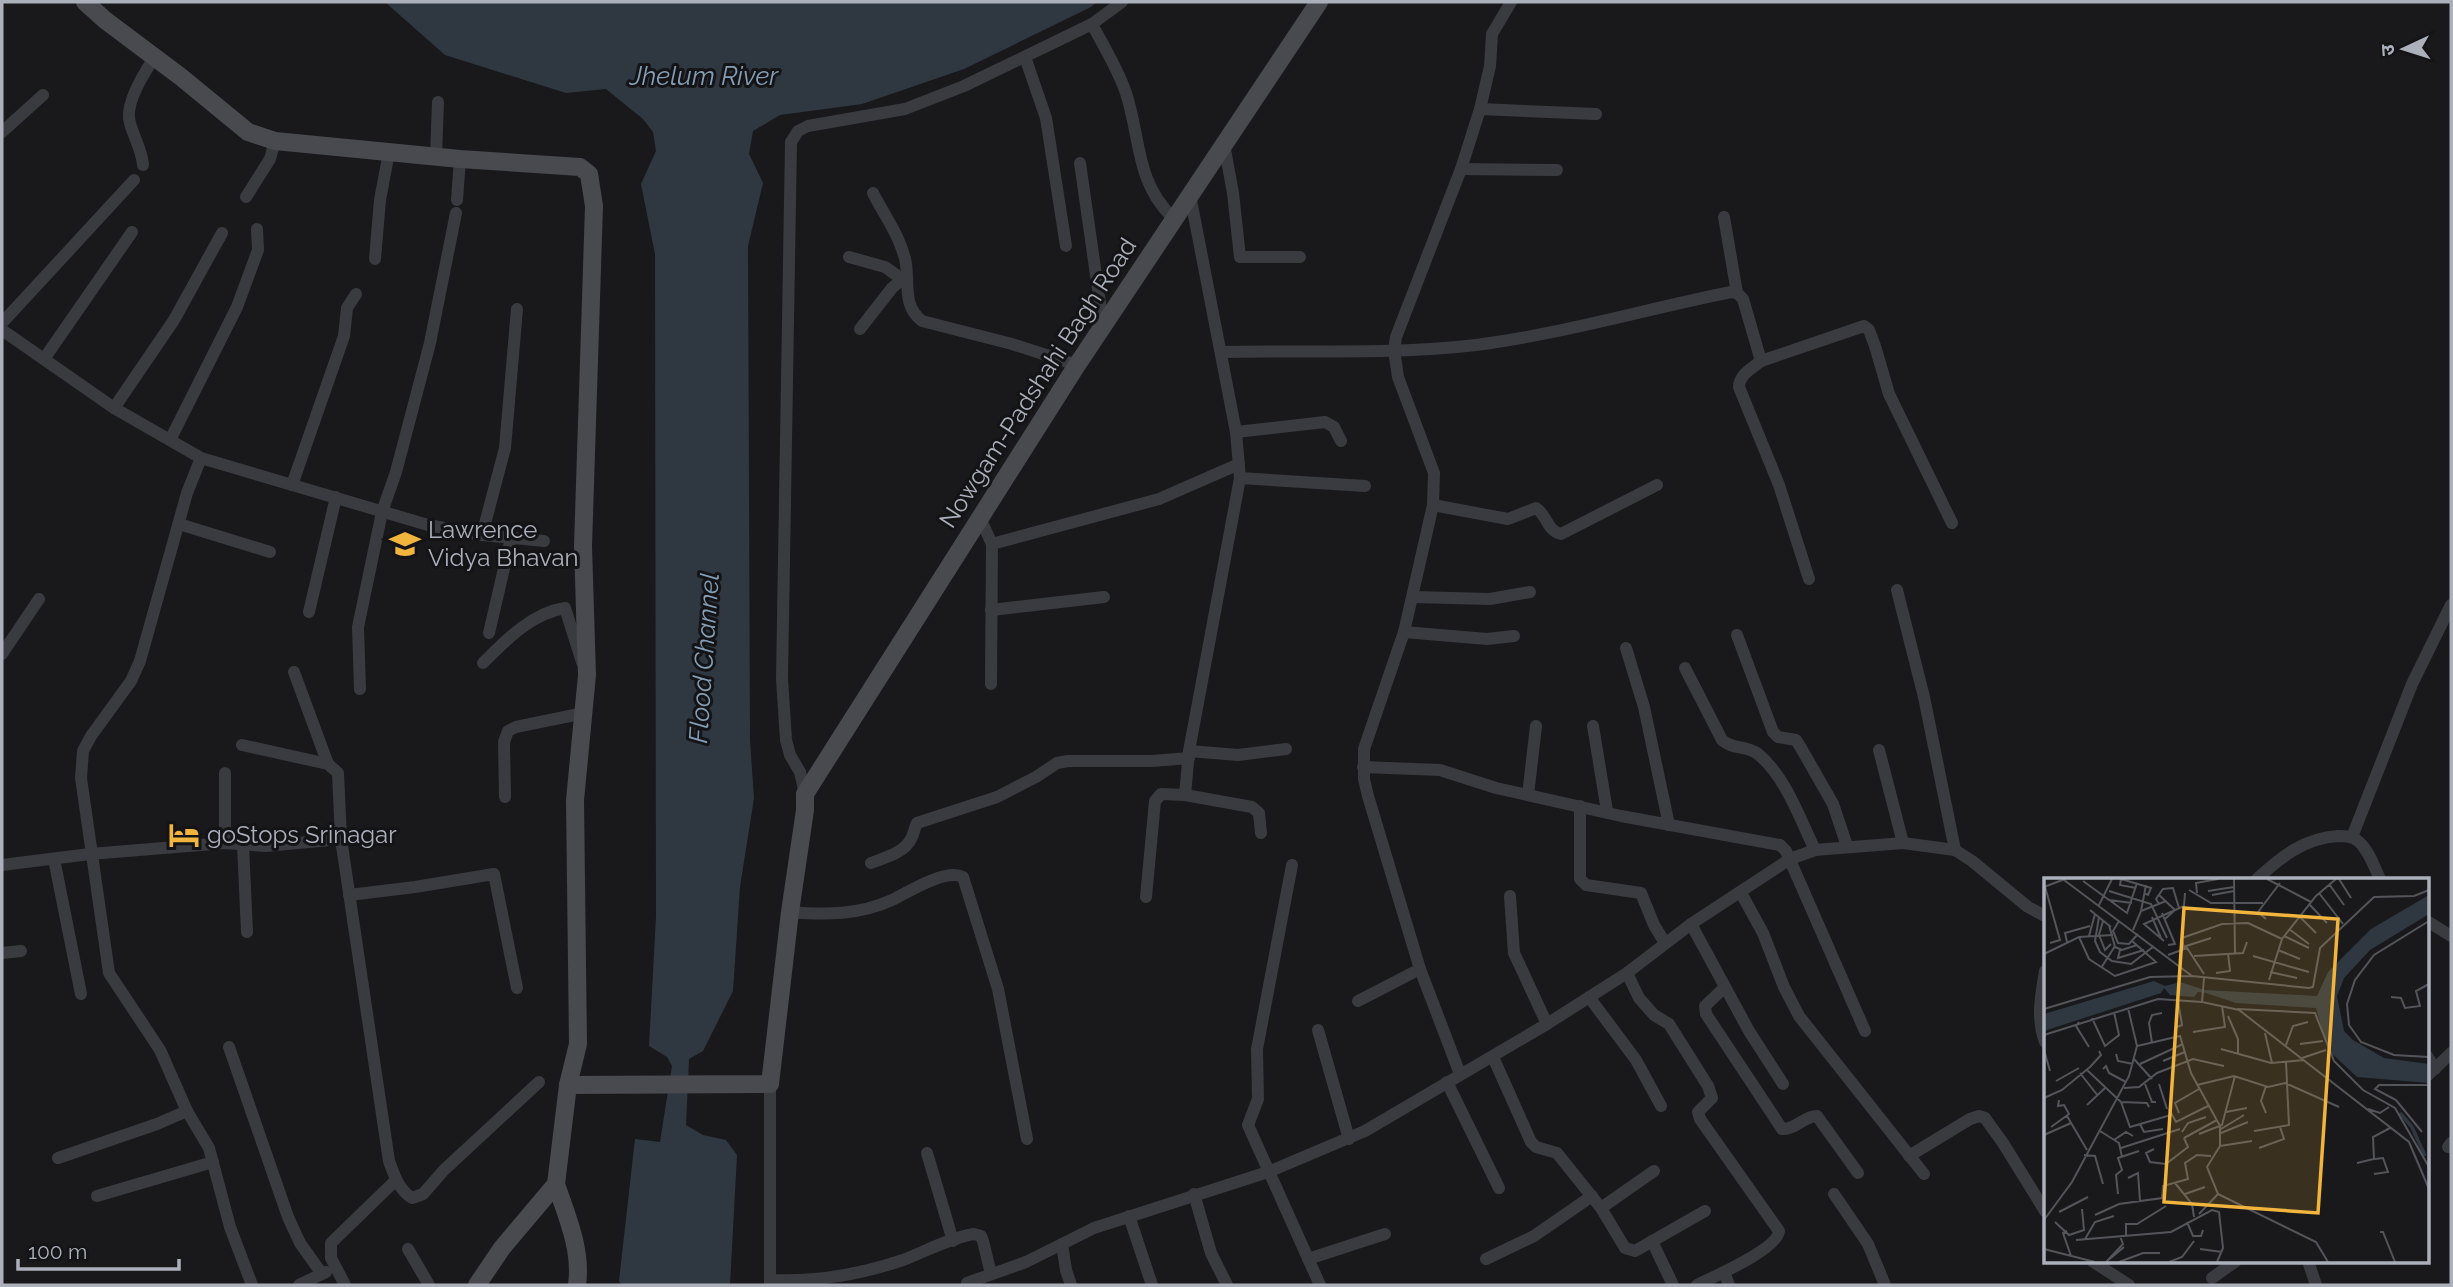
<svg xmlns="http://www.w3.org/2000/svg" width="2453" height="1287" font-family="Raleway,'Noto Sans Devanagari',sans-serif">
	<rect width="100%" height="100%" fill="#19191b"/>
	<path fill="#2f3840" d="M385,2H1097L1091,7L964,69L862,104L780,115L753,131L749,154L763,183L748,246L750,741L754,798L740,887L733,991L703,1051L689,1059L686,1125L703,1135L726,1140L737,1155L730,1285H621L619,1281L635,1139L660,1142L672,1066L667,1057L649,1046L656,917L655,254L641,184L656,151L653,132L643,119L606,89L566,93L445,55Z"/>
	<g fill="none" stroke-linecap="round" stroke-linejoin="round">
		<g stroke="#3a3b40" stroke-width="12">
			<path d="M1092,24C1104,47 1118,69 1126,93C1141,139 1135,181 1173,218"/>
			<path d="M1025,57L1046,118L1066,246"/>
			<path d="M1480,109L1596,114"/>
			<path d="M2,132L43,95"/>
			<path d="M1224,144L1233,193L1240,257H1300"/>
			<path d="M436,156L438,102"/>
			<path d="M1080,163L1103,324"/>
			<path d="M143,165C142,150 134,138 130,123C124,105 144,73 154,58"/>
			<path d="M1461,169L1557,170"/>
			<path d="M873,193C884,215 902,239 906,264C909,285 903,307 922,321L1012,344L1077,365"/>
			<path d="M246,197L270,159L275,141"/>
			<path d="M457,200L460,159"/>
			<path d="M1724,217L1737,293"/>
			<path d="M849,257L885,267L902,279"/>
			<path d="M375,259L380,200L389,152"/>
			<path d="M2,323L134,180"/>
			<path d="M860,329L892,288L906,276"/>
			<path d="M2,330L114,408L201,458L428,525L482,535L544,541"/>
			<path d="M1221,352C1305,350 1391,355 1476,345C1562,334 1646,309 1731,292L1737,293L1743,299L1761,361C1752,368 1739,375 1739,387L1779,485L1809,579"/>
			<path d="M44,359L132,232"/>
			<path d="M1761,361L1864,326L1869,330L1875,346L1889,394L1952,523"/>
			<path d="M114,408L174,320L222,233"/>
			<path d="M1236,432L1325,422L1334,427L1341,441"/>
			<path d="M170,440L237,307L258,250L257,229"/>
			<path d="M201,458L187,493L140,661L131,681L91,736L83,751L81,778L109,973L160,1050L187,1111L209,1148L230,1227L252,1285"/>
			<path d="M1240,478L1365,486"/>
			<path d="M292,485L344,336L347,308L356,294"/>
			<path d="M1433,505L1508,519L1536,508C1547,515 1547,531 1561,534L1657,485"/>
			<path d="M980,518L992,544L991,684"/>
			<path d="M179,524L270,552"/>
			<path d="M482,535L505,448L517,309"/>
			<path d="M992,544L1159,499L1239,464"/>
			<path d="M1897,590L1924,697L1955,850"/>
			<path d="M1413,597L1490,599L1530,592"/>
			<path d="M991,610L1104,597"/>
			<path d="M309,612L336,497"/>
			<path d="M1404,632L1487,639L1514,636"/>
			<path d="M489,633L511,538"/>
			<path d="M1737,635L1773,732L1778,737L1796,740L1801,748L1833,804L1847,846"/>
			<path d="M1626,648L1644,707L1669,825"/>
			<path d="M2,654L39,599"/>
			<path d="M483,663C506,640 532,613 565,608L582,662"/>
			<path d="M1685,668L1722,740C1733,750 1747,745 1758,754C1786,777 1800,819 1815,850"/>
			<path d="M294,672L328,764"/>
			<path d="M360,689L358,627L382,512L396,472L430,343L456,213"/>
			<path d="M1593,726L1607,811"/>
			<path d="M242,745L328,764L338,773L341,839L389,1161C394,1175 399,1190 412,1198L423,1194L444,1170L539,1082"/>
			<path d="M1879,750L1903,843"/>
			<path d="M1189,751L1238,755L1286,749"/>
			<path d="M1363,767L1440,770L1496,788L1621,816L1780,845L1786,851L1865,1031"/>
			<path d="M225,773V843"/>
			<path d="M805,794L800,772L790,755L786,740L782,679L791,142L798,131L808,126L905,109L964,86L1092,24L1122,2"/>
			<path d="M1185,795L1252,807L1259,813L1261,833"/>
			<path d="M1528,795L1536,726"/>
			<path d="M505,797L504,742L508,731L516,727L584,713"/>
			<path d="M1580,806V879L1586,885L1641,893L1654,925L1665,943"/>
			<path d="M2352,837L2412,684L2451,605"/>
			<path d="M243,845L247,932"/>
			<path d="M54,859L81,994"/>
			<path d="M871,863C884,858 904,853 911,839C914,834 914,829 917,823L997,797L1036,777L1057,763L1068,761H1152L1189,758"/>
			<path d="M2,865L90,854L225,843L266,846L341,839"/>
			<path d="M1292,865L1257,1049L1258,1099L1248,1125L1320,1285"/>
			<path d="M2257,879C2281,857 2304,838 2338,836C2345,836 2352,836 2358,841C2369,850 2374,867 2380,879"/>
			<path d="M1741,893L1763,933L1784,987L1799,1016L1924,1174"/>
			<path d="M349,895L415,887L494,874L517,988"/>
			<path d="M1510,896L1514,953L1547,1024"/>
			<path d="M1146,897L1155,801L1161,794L1185,795L1189,751L1240,478L1236,432L1190,195"/>
			<path d="M790,912C826,915 859,915 892,900C908,892 946,868 963,877L998,989L1027,1139"/>
			<path d="M2427,921L2451,936"/>
			<path d="M1691,924L1749,1031L1783,1084"/>
			<path d="M2,953L21,951"/>
			<path d="M2045,971C2041,995 2036,1018 2045,1042"/>
			<path d="M1627,973L1639,998L1654,1015L1669,1024L1708,1086L1712,1098L1698,1112L1700,1119L1779,1231C1778,1249 1713,1277 1697,1285"/>
			<path d="M1725,987L1705,1006L1706,1014L1782,1129C1795,1130 1804,1116 1817,1116L1858,1173"/>
			<path d="M1589,997L1636,1060L1661,1106"/>
			<path d="M1358,1001L1420,969"/>
			<path d="M1318,1030L1349,1139"/>
			<path d="M229,1047L288,1217L300,1243L322,1274"/>
			<path d="M2427,1056L2435,1069"/>
			<path d="M1493,1057L1531,1142L1536,1147L1557,1153L1601,1208L1625,1248L1635,1251L1705,1211"/>
			<path d="M1460,1074L1420,969L1368,796L1364,779V749L1404,632L1433,505L1434,473L1398,377L1394,350L1396,337L1461,169L1480,109L1490,66L1492,34L1511,2"/>
			<path d="M2427,1076L2451,1053"/>
			<path d="M1447,1082L1499,1188"/>
			<path d="M2448,1147L2451,1143"/>
			<path d="M927,1153L953,1241"/>
			<path d="M1909,1156L1970,1119L1979,1116L1985,1118L2003,1143L2045,1211"/>
			<path d="M58,1158L157,1124L187,1111"/>
			<path d="M1194,1194L1211,1253L1227,1285"/>
			<path d="M1834,1194L1868,1244L1885,1285"/>
			<path d="M97,1196L213,1162"/>
			<path d="M1601,1208L1654,1171"/>
			<path d="M1129,1216L1152,1285"/>
			<path d="M1652,1241L1673,1285"/>
			<path d="M408,1249L429,1285"/>
			<path d="M1308,1259L1385,1234"/>
			<path d="M1486,1259L1534,1236L1592,1196"/>
			<path d="M2092,1261L2129,1285"/>
			<path d="M2308,1261L2316,1285"/>
			<path d="M1724,1272L1729,1285"/>
			<path d="M2212,1278L2236,1261"/>
			<path d="M770,1280C817,1282 859,1275 903,1260C926,1251 950,1238 974,1234L981,1236L983,1241L991,1274"/>
			<path d="M967,1283L1026,1262L1062,1244"/>
			<path d="M299,1285L326,1272"/>
			<path d="M345,1285L331,1258V1243L396,1180"/>
			<path d="M770,1285V1084"/>
			<path d="M1071,1285L1066,1270L1062,1244L1094,1228L1268,1172L1365,1131L1547,1024L1627,973L1691,924L1790,859L1815,850L1903,843L1955,850L1972,861L2028,907L2045,916"/>
		</g>
		<g stroke="#484a50" stroke-width="18">
			<path d="M85,2L105,20L181,77L248,132L275,141L460,159L580,167L589,174L594,206L583,546L587,675L575,800L578,1044L568,1085L556,1184L502,1248L477,1285"/>
			<path d="M568,1085L770,1084L790,912L805,810V794L1077,365L1319,2"/>
			<path d="M556,1184C567,1217 582,1250 577,1285"/>
		</g>
	</g>
	<defs>
		<g id="school-bare" transform="scale(2.415)"><path d="M0-5L7-2L0 1L-7-2ZM-4 1L0 2.5L4 1V4Q0 6-4 4Z" fill="#f1b43c" stroke="#141417" stroke-width="2.5" paint-order="stroke"/></g>
		<g id="hotel-bare" transform="scale(2.415)"><path d="M-6-4.5h1.5V1H6V5H4.5V3h-9V5H-6ZM-4 0a1.8 1.8 0 1 1 3.6 0ZM.5 0V-2.5h3Q6-2.5 6 0Z" fill="#f1b43c" stroke="#141417" stroke-width="2.5" paint-order="stroke"/></g>
	</defs>
	<g fill-rule="evenodd">
		<use href="#school-bare" x="405" y="544"/>
		<use href="#hotel-bare" x="184" y="835"/>
	</g>
	<g text-anchor="middle" stroke-width="6" stroke-linejoin="round" paint-order="stroke">
		<g font-size="24" fill="#acb0bb" stroke="#141417">
			<text transform="translate(1038 383) rotate(-57)" y="8">Nowgam-Padshahi Bagh Road</text>
		</g>
		<g font-size="24" fill="#acb0bb" stroke="#141417" text-anchor="start">
			<text x="428" y="538">Lawrence<tspan x="428" dy="28">Vidya Bhavan</tspan></text>
			<text x="207" y="843">goStops Srinagar</text>
		</g>
		<g font-size="26" font-style="italic" fill="#849eb5" stroke="#141417">
			<text x="704" y="85">Jhelum River</text>
			<text transform="translate(704 658) rotate(-86)" y="9">Flood Channel</text>
		</g>
	</g>
	<g transform="translate(2044 878)">
		<rect width="385" height="385" fill="#19191b"/>
		<path d="M385,17V36L326,72L300,100L293,118L300,153L309,162L340,180L385,186V205L313,199L284,172L272,130L192,125L162,115L154,114L150,119L126,117L120,110L117,115L0,153V136L110,103L121,108L136,104L161,112L273,118L284,94L327,51Z" fill="#2f3840"/>
		<path fill="none" stroke="#2f3840" stroke-width="3.5" d="M356,235L368,249L381,278"/>
		<path fill="none" stroke="#54555b" stroke-width="2" d="M77,1L107,10L104,17L100,15M77,1L76,7L92,10M190,1L191,75M223,1L267,24M295,1L307,20M20,2L148,98L265,110L269,109L276,70L330,19L370,18L385,12M39,3L83,35L93,5M0,5L16,62L6,65M285,6L300,27M0,9L21,1M145,12L167,25H219M65,13L107,26L123,60M164,13L190,9M153,15L152,5L174,1M275,15L299,46M115,17L131,32L121,41M168,17L190,13M65,22L88,25M115,26L112,21L119,11L129,10L135,30M265,26L283,45M55,27L68,1M46,32L67,49M97,33L102,7M118,35L131,66L124,67M255,38L272,55M55,39L51,63L56,74L68,83L87,86L110,68M108,39L117,60M222,41L214,34L236,5M59,43L55,57L61,72L67,66M75,43L69,53L74,65L85,66L94,56M385,43L330,77L311,102L303,126L305,147L317,164L350,177L385,179M65,47L71,69L78,72L93,67M245,51L265,66M89,52L97,33L122,23M45,58L51,36M240,58L265,70M35,59L45,81L71,98L112,84L88,63M120,63L100,46L140,28L141,15M23,64L21,55L46,48M139,69L167,60M140,71L138,60L178,46L204,45L238,61M76,72L74,80L100,72M234,72L256,81M0,76L35,59L69,57M124,77L143,70L160,96M150,78L199,75L203,64M209,78L265,94M57,90L71,68M226,94L253,100M172,95L186,93L184,75M160,100L158,124L195,132L365,264L385,311M225,102L238,61L272,18L292,1M347,119L357,120L361,130L376,128L372,113L385,106M0,131L106,99L148,98M193,131L271,135L290,183L319,212L351,230L385,289M184,138L194,161V177M48,140L61,168L75,157L70,134M35,144L32,148L45,169M133,149L138,147L134,123M149,154L181,149L178,128M221,155L228,185M0,157L114,121L158,124M108,165L105,145L108,137L118,135M256,166L279,163M242,167L249,148L264,144M93,168L136,158L147,195L176,248V268L163,289L174,316L155,336M177,171L227,185L260,182M0,172L6,193M72,176L74,183L89,186M258,180L282,172M90,181L108,201M119,183L141,174M96,186L139,166M59,191L62,188L65,195L82,204M43,192L77,224L86,249L127,237M36,195L54,218M12,203L35,190M101,206L108,224H112M115,206L123,231M153,207L190,198L224,209L241,205L295,229M222,208L217,223L222,235M80,210L95,209L113,195L149,181L180,188M0,220L18,212L46,189L57,177L55,173M77,224L103,225L105,229M43,227L61,210M125,231L132,244L164,228M324,231L336,235L345,229M182,234L203,230M135,235L131,225L155,211M23,238L43,272M96,246L100,254L119,251M7,249L25,236L20,227L14,228L15,222M177,251L200,237M56,253L75,265L78,279M210,253L245,247L242,184M138,254L144,245L162,239M378,254L352,222L331,211L335,207H385M177,255L204,244M155,256L178,247L191,198M0,257L27,245M140,260L173,242M70,262L82,254L89,258M176,268L208,263M77,270L136,251M215,270L240,261L236,249M110,271L102,275L106,284L122,286L144,269L140,260M40,277L51,278L59,306M313,285L330,281L329,259L346,250M330,296L344,294L339,280L331,281M84,300L94,295L96,323M131,305L148,326L150,339M74,316L72,297L78,292L74,280L95,273M141,316L161,309M174,316L272,364L284,384M15,334L44,319M51,337L75,326L118,320L119,308L144,301L141,285L153,277L167,278M0,342L28,304L85,198L93,168L84,130M11,344L25,357L40,352L38,331M143,344L149,358H157L159,352M23,353L19,355L27,378M336,354H339L351,384M82,357V346H93L122,328M41,361L51,344L70,338M32,362L127,354L168,332L175,334L179,370L173,384M0,371L51,384M156,371L178,374M63,383L79,366L76,358M62,384L80,369M75,384L99,375H116M125,384L138,379L150,363"/>
		<path fill="#f1b43c" fill-opacity="0.15" stroke="#f1b43c" stroke-width="3.5" d="M140,30L294,41L274,335L120,324Z"/>
		<rect width="385" height="385" fill="none" stroke="#acb0bb" stroke-width="3.5"/>
	</g>
	<rect width="2453" height="1287" fill="none" stroke="#acb0bb" stroke-width="7"/>
	<g transform="translate(2404 49) rotate(266)" stroke="#141417" stroke-width="5" paint-order="stroke">
	<path d="M0-5L12 26L0 18L-12 26Z" fill="#acb0bb"/>
	<text y="-10" font-size="19" font-weight="bold" text-anchor="middle" fill="#acb0bb">उ</text>
	</g>
	<path d="M18 1259v10h161v-10" fill="none" stroke="#acb0bb" stroke-width="3.5"/>
	<text x="28" y="1259" font-size="21" fill="#acb0bb" stroke="#141417" stroke-width="5" paint-order="stroke">100 m</text>
</svg>
